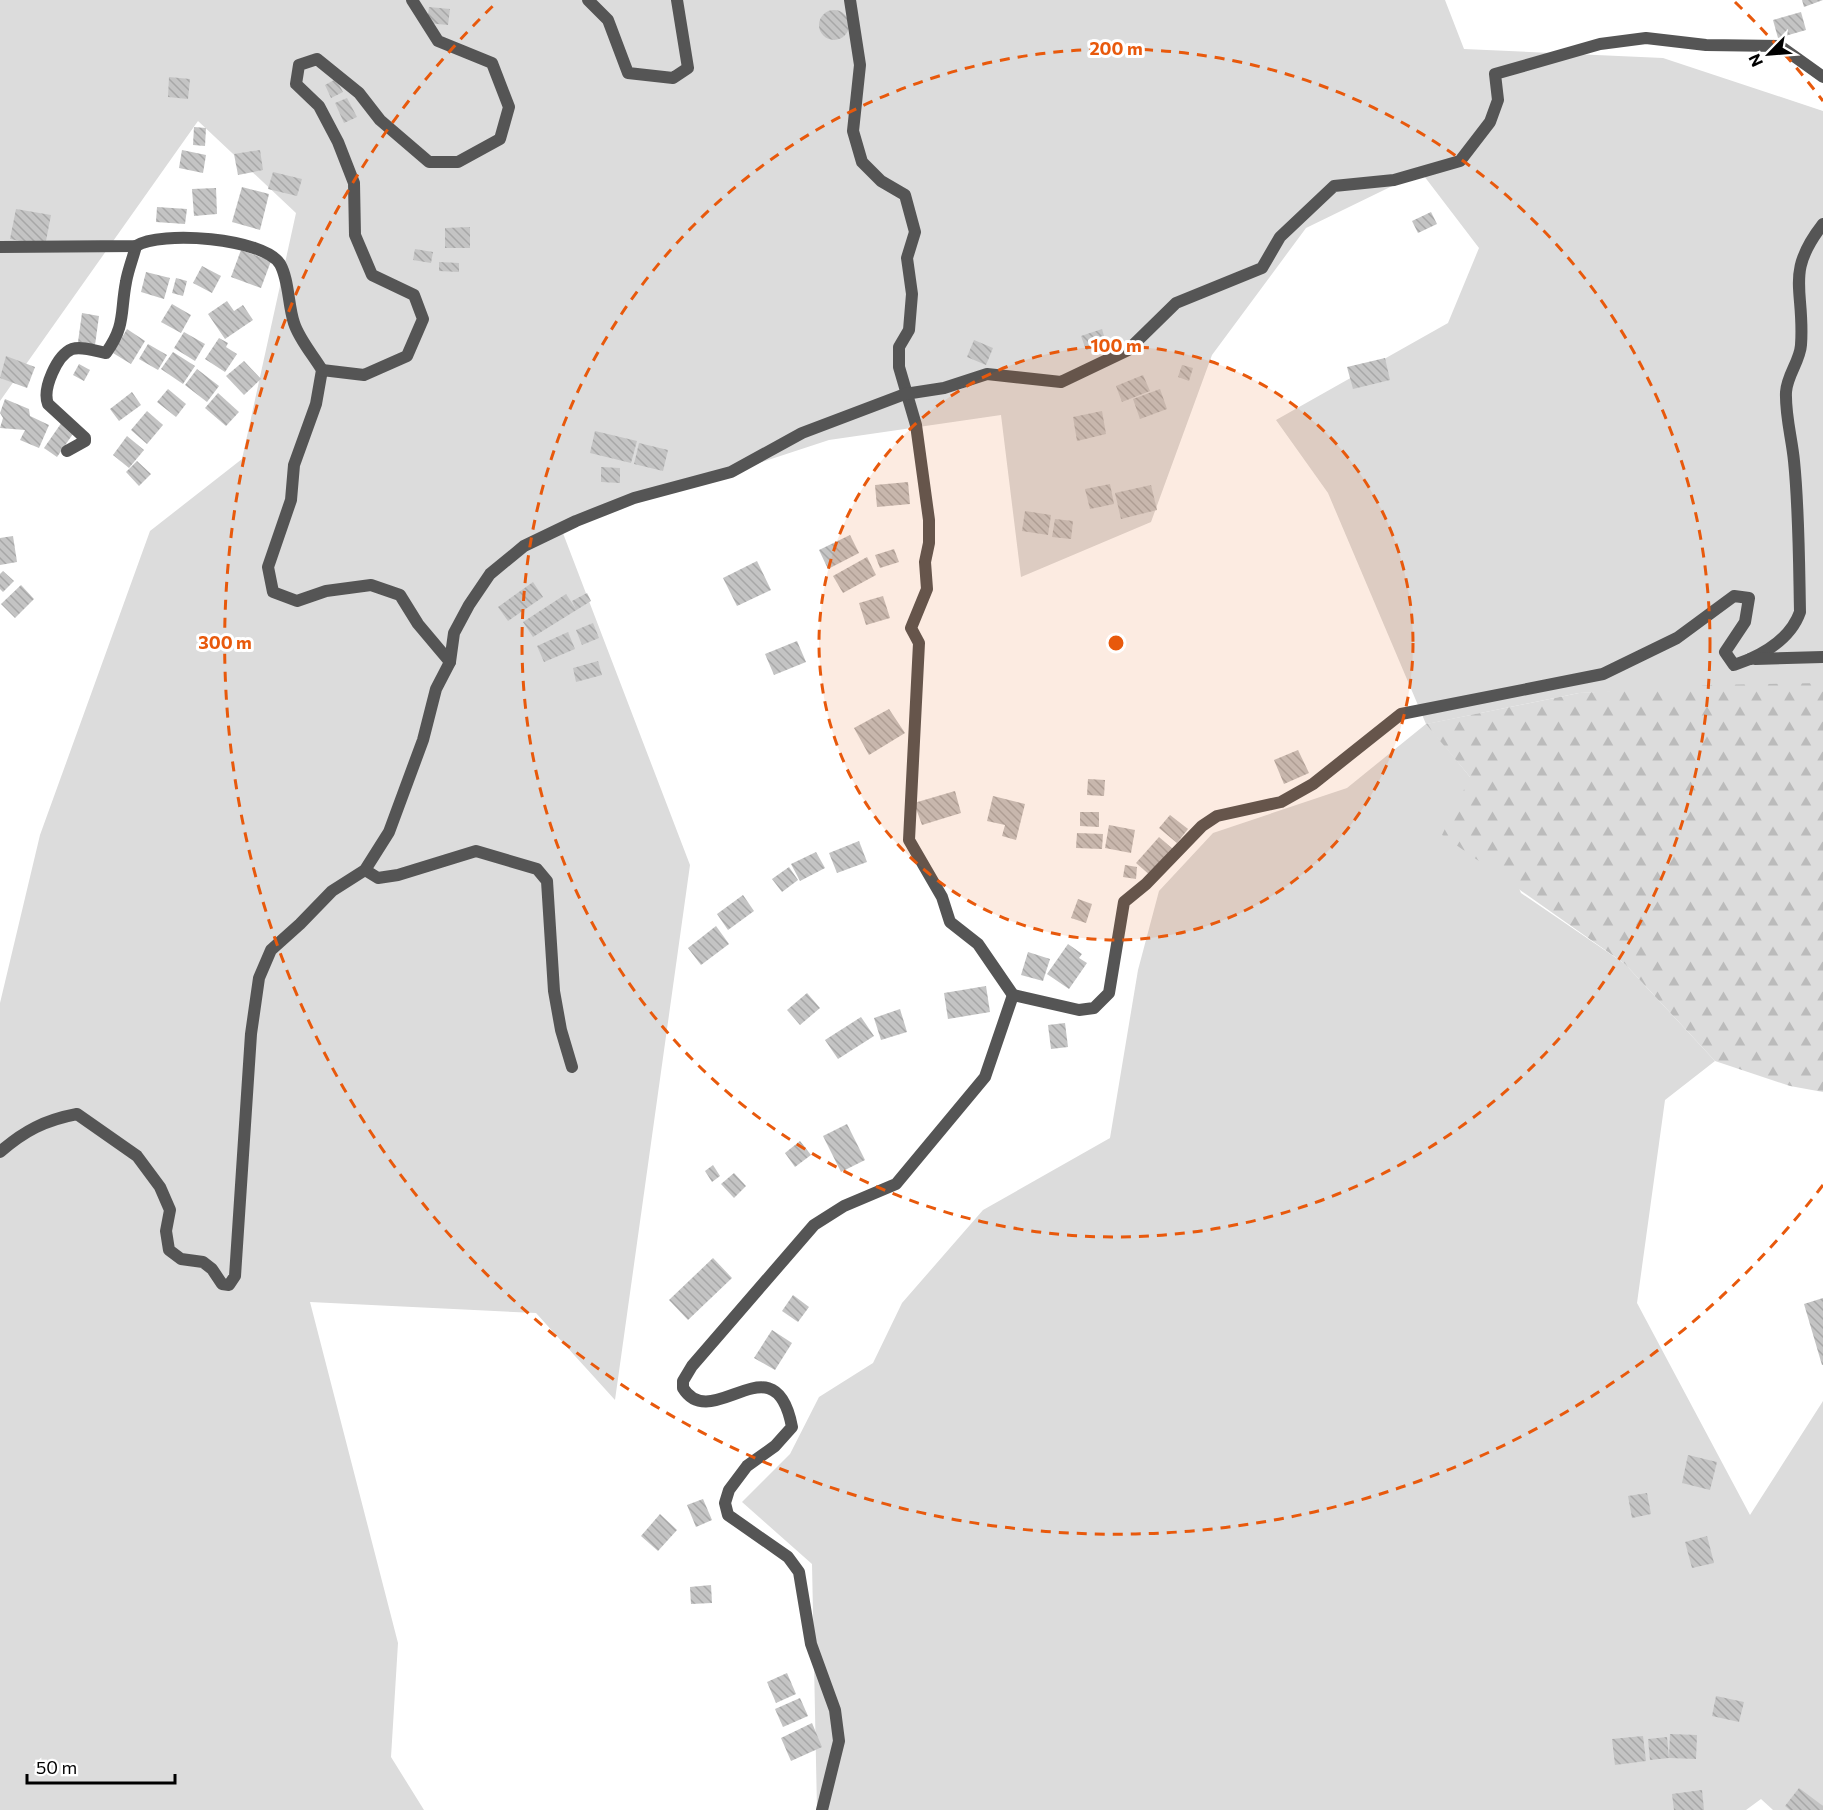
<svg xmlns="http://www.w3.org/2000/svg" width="1823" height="1810" font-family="Commissioner,sans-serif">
	<defs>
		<pattern id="forest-firs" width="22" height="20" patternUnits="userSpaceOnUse" patternTransform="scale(1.5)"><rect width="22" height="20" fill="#dcdcdc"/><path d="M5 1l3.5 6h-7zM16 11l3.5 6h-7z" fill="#bbb"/></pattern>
		<pattern id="building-back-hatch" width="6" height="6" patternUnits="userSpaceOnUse" patternTransform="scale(1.5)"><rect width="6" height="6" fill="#c4c4c4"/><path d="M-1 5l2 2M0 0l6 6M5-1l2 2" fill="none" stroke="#a7a7a7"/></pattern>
	</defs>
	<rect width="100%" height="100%" fill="#fff"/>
	<path fill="#dcdcdc" d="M0,0H1445L1464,49L1663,58L1823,111V684L1579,693L1427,724L1470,777L1521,893L1625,964L1715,1061L1665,1100L1637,1303L1750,1515L1823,1401V1810H1773L1761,1799L1746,1810H817L812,1564L742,1502L790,1454L819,1397L873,1363L902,1303L983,1210L1110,1138L1138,970L1159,891L1213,833L1347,788L1426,724L1328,493L1276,420L1448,323L1479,248L1421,172L1306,228L1212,355L1151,522L1021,577L1001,415L829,440L561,528L690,865L615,1400L536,1313L310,1302L398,1643L391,1757L424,1810H0V1003L40,835L150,531L242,459L296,213L198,121L0,401Z"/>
	<path fill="url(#forest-firs)" d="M1823,683V1092L1790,1086L1715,1061L1625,964L1442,835L1470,777L1426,724L1579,693L1710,685Z"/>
	<g fill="url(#building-back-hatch)">
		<path d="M1802,0H1823L1804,7Z"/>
		<path d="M429,7L450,9L448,25L427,23Z"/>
		<circle cx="834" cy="25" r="15"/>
		<path d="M1801,12L1806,30L1778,38L1773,20Z"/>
		<path d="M169,77L190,79L188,99L168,97Z"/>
		<path d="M336,79L343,92L331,98L325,85Z"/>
		<path d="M347,98L357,117L344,123L335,103Z"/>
		<path d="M194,127L206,128L205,146L193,145Z"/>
		<path d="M182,150L206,155L203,173L179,168Z"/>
		<path d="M260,150L263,170L238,175L234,154Z"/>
		<path d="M273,172L302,179L297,196L268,189Z"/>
		<path d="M242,187L269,194L260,230L232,222Z"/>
		<path d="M216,188L217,214L194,216L192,189Z"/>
		<path d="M157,207L187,209L185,224L156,222Z"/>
		<path d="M16,209L51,215L45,246L10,239Z"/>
		<path d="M1431,212L1437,224L1418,233L1412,221Z"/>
		<path d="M470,227V248H445V228Z"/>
		<path d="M415,249L433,252L431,263L413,260Z"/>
		<path d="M241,250L271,261L261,288L231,277Z"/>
		<path d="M439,262L459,263V272L439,271Z"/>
		<path d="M202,266L221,276L212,293L193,283Z"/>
		<path d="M146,272L170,278L164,299L141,292Z"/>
		<path d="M176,278L187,281L183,296L172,293Z"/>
		<path d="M227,301L234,311L243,305L253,320L225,339L208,314Z"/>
		<path d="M172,304L191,315L181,333L161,322Z"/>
		<path d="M82,313L99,316L95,345L78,342Z"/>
		<path d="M127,329L145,341L131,364L113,353Z"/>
		<path d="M1102,329L1106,343L1086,350L1081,336Z"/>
		<path d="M184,332L205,344L195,361L174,348Z"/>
		<path d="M219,338L228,343L226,347L237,354L225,372L205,359Z"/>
		<path d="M974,340L993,348L986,365L967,357Z"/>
		<path d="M148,344L167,355L158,370L139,359Z"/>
		<path d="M173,352L195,366L183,384L161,369Z"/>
		<path d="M6,356L35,367L27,388L0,378Z"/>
		<path d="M1385,358L1390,380L1353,389L1347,367Z"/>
		<path d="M244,361L261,379L244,395L226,376Z"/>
		<path d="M79,364L90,370L84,381L73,375Z"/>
		<path d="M1182,365L1193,368L1189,381L1178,377Z"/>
		<path d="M197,369L219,386L207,402L185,385Z"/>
		<path d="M1143,375L1150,391L1122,402L1116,386Z"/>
		<path d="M168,389L186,404L176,417L157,402Z"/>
		<path d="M1160,389L1167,409L1140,419L1133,399Z"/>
		<path d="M132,392L141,405L119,421L110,409Z"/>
		<path d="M218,393L239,412L226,426L205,408Z"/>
		<path d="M5,399L29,409L30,416L49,425L39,448L20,440L25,430L0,428L3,418L0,413Z"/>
		<path d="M147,411L163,425L147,444L131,430Z"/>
		<path d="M1102,411L1106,434L1077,441L1073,417Z"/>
		<path d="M62,422L75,431L57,457L44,448Z"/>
		<path d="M595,431L637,441L631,463L590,453Z"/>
		<path d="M127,436L144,450L129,468L113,455Z"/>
		<path d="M639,443L668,450L663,471L634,464Z"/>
		<path d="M137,461L151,474L139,486L126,472Z"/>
		<path d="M601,467L620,468V483L601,482Z"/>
		<path d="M908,482L910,504L877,507L875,485Z"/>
		<path d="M1110,484L1114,504L1090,509L1085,489Z"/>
		<path d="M1151,485L1157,510L1121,519L1115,493Z"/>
		<path d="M1025,511L1051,515L1048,535L1022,531Z"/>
		<path d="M1055,519L1073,521L1071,539L1052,537Z"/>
		<path d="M850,535L859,553L828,569L819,550Z"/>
		<path d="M13,536L17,562L0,565V538Z"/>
		<path d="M894,549L899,562L880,568L875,555Z"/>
		<path d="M867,557L876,575L843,593L833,576Z"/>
		<path d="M757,561L771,590L737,606L723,578Z"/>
		<path d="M3,571L14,581L3,592L0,589V574Z"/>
		<path d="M533,582L543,597L508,621L498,607Z"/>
		<path d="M21,585L34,599L15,618L1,604Z"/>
		<path d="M587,593L591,601L533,637L523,622L566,594L576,609L572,601Z"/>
		<path d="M883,596L890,618L866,625L859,603Z"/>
		<path d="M593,623L599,638L582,645L576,630Z"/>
		<path d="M568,632L575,649L544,662L537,646Z"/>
		<path d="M797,641L806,662L774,675L765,654Z"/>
		<path d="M598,661L602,675L576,682L573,668Z"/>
		<path d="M889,709L905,733L869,755L854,728Z"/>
		<path d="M1298,750L1309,773L1284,784L1274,760Z"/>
		<path d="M1088,779L1105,780L1104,796L1087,795Z"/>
		<path d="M955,791L961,813L922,825L914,803Z"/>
		<path d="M993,796L1025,804L1016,840L1002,836L1005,825L987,821Z"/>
		<path d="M1080,812H1099V827L1080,826Z"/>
		<path d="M1170,815L1188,829L1177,843L1159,828Z"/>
		<path d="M1109,825L1135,830L1131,853L1105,848Z"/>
		<path d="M1077,833L1103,834L1102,849L1076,848Z"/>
		<path d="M1159,837L1174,850L1151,876L1136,863Z"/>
		<path d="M859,841L867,862L837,873L829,853Z"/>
		<path d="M816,852L825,868L800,881L791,864Z"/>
		<path d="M1125,865L1137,867L1136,879L1123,877Z"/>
		<path d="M789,867L798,880L782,892L772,879Z"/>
		<path d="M743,895L754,911L728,930L717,914Z"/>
		<path d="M1078,899L1092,904L1086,923L1071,918Z"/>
		<path d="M716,926L729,944L701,965L688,948Z"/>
		<path d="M1068,944L1082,954L1079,958L1087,963L1069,989L1047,974Z"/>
		<path d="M1028,952L1050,959L1043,981L1021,975Z"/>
		<path d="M986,986L990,1012L948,1019L944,993Z"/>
		<path d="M807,993L820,1008L800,1025L787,1010Z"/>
		<path d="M900,1009L907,1032L881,1040L874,1018Z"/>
		<path d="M861,1017L874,1036L838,1059L825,1040Z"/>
		<path d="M1065,1023L1068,1047L1051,1049L1048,1025Z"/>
		<path d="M847,1124L865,1160L841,1172L823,1136Z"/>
		<path d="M800,1141L811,1155L795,1167L785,1153Z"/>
		<path d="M713,1165L720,1176L712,1182L705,1171Z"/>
		<path d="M734,1173L746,1186L734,1198L721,1184Z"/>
		<path d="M713,1258L732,1278L688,1320L669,1300Z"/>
		<path d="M793,1295L809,1307L798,1322L782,1311Z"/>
		<path d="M1823,1298V1365H1822L1804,1304Z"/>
		<path d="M772,1330L792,1343L775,1370L754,1358Z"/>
		<path d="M1688,1455L1717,1462L1710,1490L1682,1483Z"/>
		<path d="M1647,1493L1651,1514L1632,1518L1628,1496Z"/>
		<path d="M703,1499L712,1520L696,1527L687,1505Z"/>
		<path d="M660,1514L677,1530L658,1551L641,1536Z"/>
		<path d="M1707,1536L1714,1563L1692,1568L1685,1542Z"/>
		<path d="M711,1585L712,1603L691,1604L690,1587Z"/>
		<path d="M787,1673L796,1694L776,1703L767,1682Z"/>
		<path d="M1716,1696L1744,1702L1739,1722L1712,1716Z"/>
		<path d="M800,1698L808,1716L783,1727L775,1709Z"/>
		<path d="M812,1723L822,1747L791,1761L781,1738Z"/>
		<path d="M1670,1734L1697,1735L1696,1759L1669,1758Z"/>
		<path d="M1643,1736L1646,1761L1615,1765L1612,1739Z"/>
		<path d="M1667,1737L1669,1758L1650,1760L1648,1739Z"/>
		<path d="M1799,1788L1823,1806V1810H1790L1785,1806Z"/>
		<path d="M1702,1790L1704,1810H1674L1672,1794Z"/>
	</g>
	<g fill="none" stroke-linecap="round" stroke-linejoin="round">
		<g stroke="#555" stroke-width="12">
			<path d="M850,0L860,65L853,131L862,162L881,181L905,195L915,232L907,258L912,294L909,330L899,347V367L916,425L929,520V543L925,562L927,589L911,628L919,643L909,840L942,897L950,922L978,944L1013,995"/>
			<path d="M67,451L85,441V438L48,404C42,389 57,355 72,349C82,346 96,351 106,353C126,325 120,313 126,282C128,270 133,258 136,246"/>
			<path d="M365,870L378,878L398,875L476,851L537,869L547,881L554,991L561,1030L572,1067"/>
			<path d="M0,1152C24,1131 45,1120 77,1114L137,1156L160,1187L170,1210L166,1231L169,1250L181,1259L203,1262L212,1269L222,1284L229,1285L235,1276L251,1034L259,978L271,950L300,924L332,891L365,870L389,832L423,740L436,689L450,662"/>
			<path d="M822,1810L839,1741L835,1710L811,1644L799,1572L788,1557L728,1515L725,1503L729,1490L747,1466L775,1446L792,1427C775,1337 712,1435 683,1388V1381L692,1366L814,1225L844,1206L896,1184L985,1077L1013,995L1079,1010L1094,1008L1109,993L1124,902L1146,884L1202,826L1217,816L1281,802L1313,784L1401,714L1603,674L1677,638L1734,596L1749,598L1745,622L1725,652L1734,665L1750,659"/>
		</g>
		<g stroke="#555" stroke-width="12">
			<path d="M588,0L608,20L628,73L673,78L688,68L677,0"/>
			<path d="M0,247L136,246C160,230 264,238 280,264C289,280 288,305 294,323C299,339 313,355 322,370L316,404L294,465L291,500L268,567L273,592L297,601L326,591L371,585L400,595L418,624L450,662L454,633L469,605L490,574L524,546L576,521L634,498L731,472L802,433L905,394L944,388L987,374L1061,382L1128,350L1176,303L1262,268L1280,237L1334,186L1394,180L1460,161L1490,122L1498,100L1495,74L1600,44L1646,38L1706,45L1780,46L1823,77"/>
			<path d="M322,370L364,375L407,356L423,319L414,295L372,275L355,235L354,183L338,142L319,106L296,84L299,65L317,59L359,93L380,120L429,162H458L500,139L509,107L492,63L438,41L412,0"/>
			<path d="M1750,659C1772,649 1792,635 1800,612C1799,562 1799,510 1794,461C1792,439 1785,415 1786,392C1787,375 1800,361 1801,345C1805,289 1784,274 1823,224"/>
			<path d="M1755,659L1823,657"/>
		</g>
	</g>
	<circle cx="1116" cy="643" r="297" fill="#e8590c" fill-opacity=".12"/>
	<g fill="none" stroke="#e8590c" stroke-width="3" stroke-dasharray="10 8">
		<circle cx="1116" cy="643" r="297"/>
		<circle cx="1116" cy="643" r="594"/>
		<path d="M1823 1185A891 891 0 1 1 497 2M1735 2A891 891 0 0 1 1823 101"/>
	</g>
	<circle cx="1116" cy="643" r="9" fill="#e8590c" stroke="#fff" stroke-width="3"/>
	<g font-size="18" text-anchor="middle" font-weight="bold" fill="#e8590c" stroke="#fff" stroke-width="6" stroke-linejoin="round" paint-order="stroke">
		<text x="1116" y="55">200 m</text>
		<text x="1116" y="352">100 m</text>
		<text x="225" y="649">300 m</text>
	</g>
	<g transform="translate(1769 54) rotate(245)" stroke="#ffffff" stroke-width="4.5" paint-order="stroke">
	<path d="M0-4.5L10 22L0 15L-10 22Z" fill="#000000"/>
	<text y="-9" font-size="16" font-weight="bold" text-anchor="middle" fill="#000000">N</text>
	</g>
	<path d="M27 1774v9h148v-9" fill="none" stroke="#000000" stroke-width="3"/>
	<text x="36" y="1774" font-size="18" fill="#000000" stroke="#ffffff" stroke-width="4.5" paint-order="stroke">50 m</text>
</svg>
